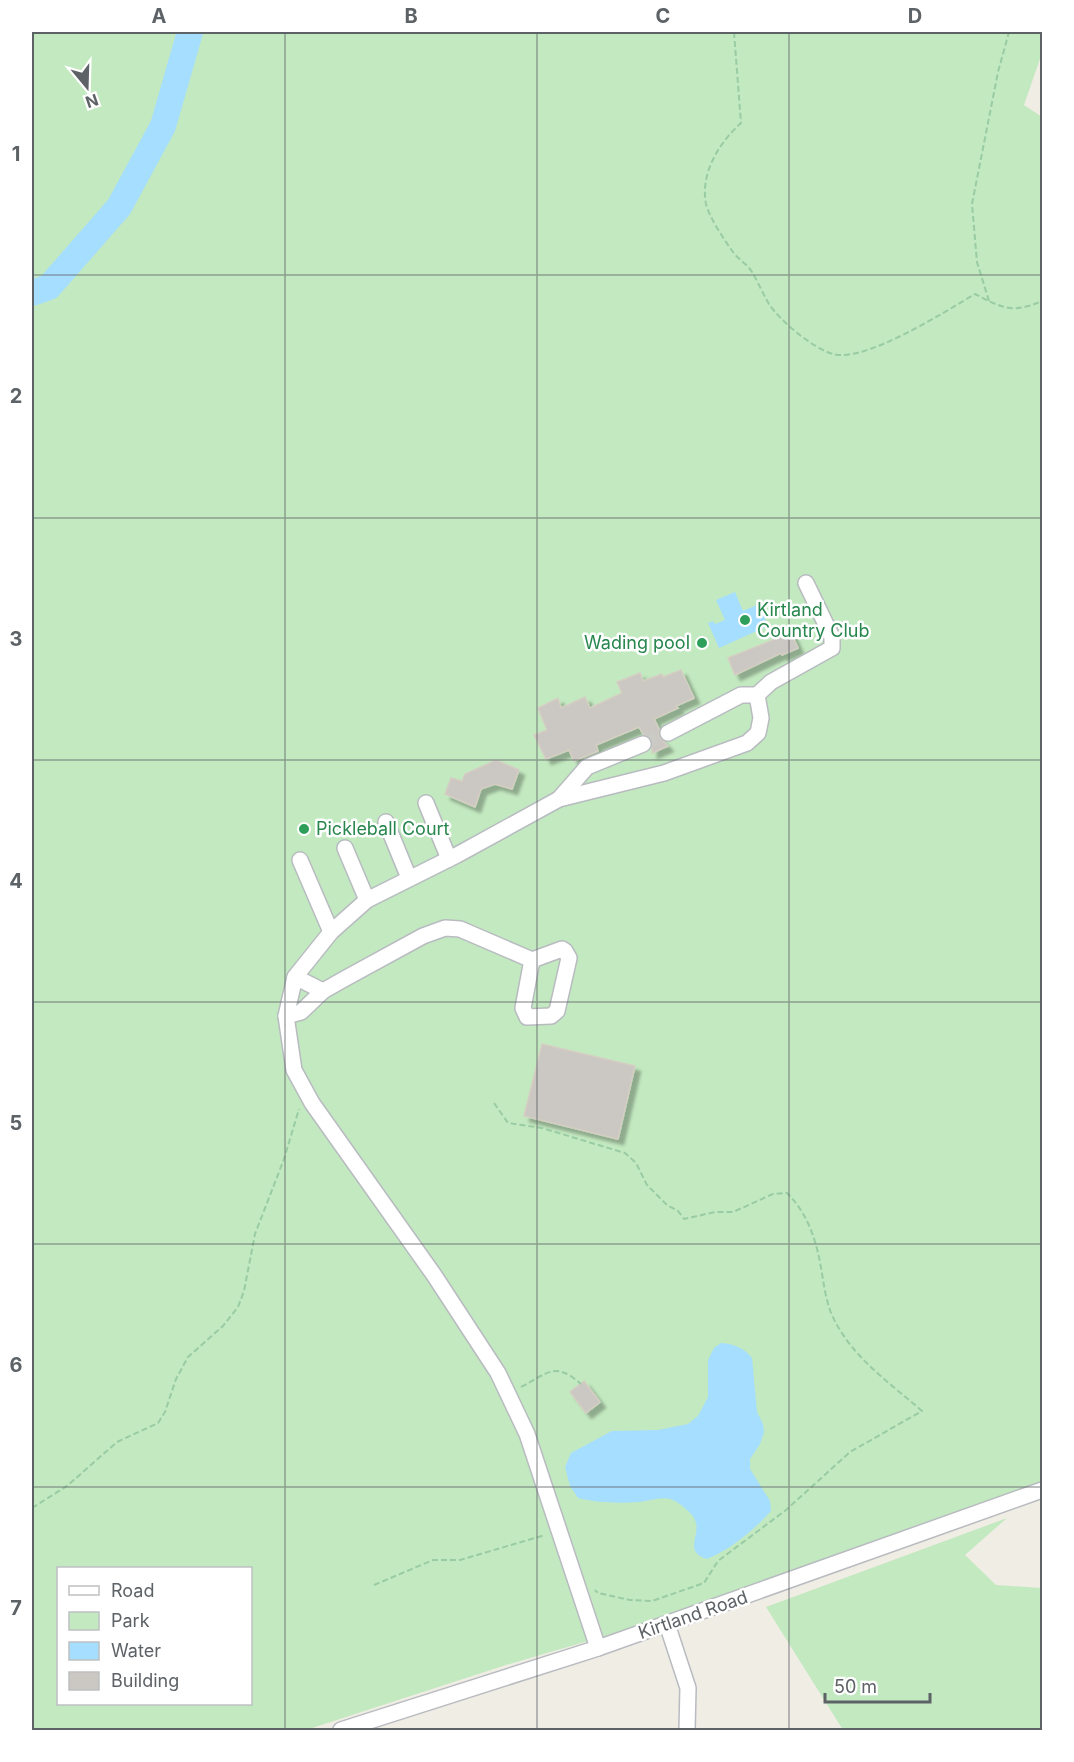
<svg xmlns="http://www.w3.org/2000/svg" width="1074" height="1762" font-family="Inter,sans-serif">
	<defs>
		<filter id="shadow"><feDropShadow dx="5.5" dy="5.5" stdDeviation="1.5" flood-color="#0004"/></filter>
	</defs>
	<rect width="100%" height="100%" fill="#f0ede5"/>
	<g fill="#c3e9c0" fill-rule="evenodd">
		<path d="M32,32H1042V53L1024,105L1042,117V1482L923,1523L721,1599L719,1596L639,1626L506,1665L306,1730H32ZM58,1568H250V1704H58Z"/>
		<path d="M1007,1518L965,1555L996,1585L1042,1588V1730H843L766,1607Z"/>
	</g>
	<g fill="#a6deff">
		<path d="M735,592L743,611L759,604L768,626L719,648L708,623L713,621L715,624L725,620L716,600Z"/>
		<path d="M721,1343C734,1344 744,1348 752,1358L757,1412L763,1424L764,1432L760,1444L750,1459V1469L770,1501L771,1511C755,1529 730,1550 707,1559C682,1551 702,1535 695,1520C693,1514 681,1504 675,1501C664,1495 651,1501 639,1502C628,1503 617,1503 606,1502C597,1502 587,1500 578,1498L570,1486L565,1467L571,1453L612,1431L658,1430L688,1424L698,1416L708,1397V1360L714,1348Z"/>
	</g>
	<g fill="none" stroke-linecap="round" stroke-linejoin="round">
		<path stroke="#a6deff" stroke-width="26" d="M32,293L49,287L119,207L163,126L190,32"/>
	</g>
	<g fill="#cbc7c2" stroke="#d5cec3" stroke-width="1.5" filter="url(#shadow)">
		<path d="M788,626L798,648L782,655L781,653L735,675L728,658L773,640L770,633Z"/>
		<path d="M681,670L694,698L676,706L678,708L654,719L659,729V737L668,746L652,753V740L648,736L643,734L639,727L596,745L598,751L574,761L569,750L546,759L534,735L547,730L538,708L558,698L561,708L585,697L590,708L622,693L617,682L640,673L643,681L662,674L663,677Z"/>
		<path d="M496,760L519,770L512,789L495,784L481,789L475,807L445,794L451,778L462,781L465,774Z"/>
		<path d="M542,1044L635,1066L618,1139L524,1116Z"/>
		<path d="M584,1381L600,1402L586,1413L570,1392Z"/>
	</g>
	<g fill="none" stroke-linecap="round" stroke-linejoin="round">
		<path stroke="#cbcac5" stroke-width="15" stroke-dasharray="15 8" stroke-linecap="butt" d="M643,744L668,733"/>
		<g stroke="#b8bbc0" stroke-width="18">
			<g id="minor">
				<path d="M668,733L741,695H757"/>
				<path d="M559,799L587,767L643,744"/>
				<path d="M426,803L449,859"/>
				<path d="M386,822L409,878"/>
				<path d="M345,848L367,900"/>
				<path d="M300,860L331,932"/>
				<path d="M295,977L323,991"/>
				<path d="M286,1016L301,1012L323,991L346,978L423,936L445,928L460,929L532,960L562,949L565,951L569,958L557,1011L551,1016L527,1017L523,1008L532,960"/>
				<path d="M667,1624L688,1688L687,1730"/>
				<path d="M598,1648L527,1434L498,1373L434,1275L312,1103L294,1070L286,1016L295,977L331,932L367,900L457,855L559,799L664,773L747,743L758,733L761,718L757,695L771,682L832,648V637L806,583"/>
				<path d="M341,1730L598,1648L1042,1490"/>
			</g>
		</g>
		<g stroke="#99cba4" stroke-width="2" stroke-dasharray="6 3" stroke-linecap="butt">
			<path d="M734,32L741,123C719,143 700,173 706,204C709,217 725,241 733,252C738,259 747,264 752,272C758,282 763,294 769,304C780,321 814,349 833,354C865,363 946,311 975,294C1002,308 1013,314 1042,301"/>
			<path d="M989,301L977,262L972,204L998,72L1009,32"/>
			<path d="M494,1103L508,1123L542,1128L625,1153L636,1163L647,1185L667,1205L678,1211L684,1219L715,1212H733L773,1194L787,1193C811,1217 818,1247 823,1280C825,1291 827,1304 832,1315C851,1357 889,1382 922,1411L850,1452L786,1510L718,1561L704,1583L652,1601L630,1600L598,1593L595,1590"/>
			<path d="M521,1387C548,1373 555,1361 581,1384"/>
			<path d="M32,1508L67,1486L117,1442L158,1423L165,1412L176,1379L188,1357L223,1326L238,1307L244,1291L255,1234L284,1159L299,1109"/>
			<path d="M374,1585L433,1560H460L545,1535"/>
		</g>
		<use href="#minor" stroke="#fff" stroke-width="15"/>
	</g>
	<path fill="none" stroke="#5d6266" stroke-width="1.5" stroke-opacity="0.55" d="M285,32V1730M537,32V1730M789,32V1730M32,275H1042M32,518H1042M32,760H1042M32,1002H1042M32,1244H1042M32,1487H1042"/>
	<g fill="#2e9e5b" stroke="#fff" stroke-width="2">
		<circle cx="745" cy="620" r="6"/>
		<circle cx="702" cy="643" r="6"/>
		<circle cx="304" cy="829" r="6"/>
	</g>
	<g text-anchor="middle" stroke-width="5" stroke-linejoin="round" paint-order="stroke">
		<g font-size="18" fill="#27864d" stroke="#fff" text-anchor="start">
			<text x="757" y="616">Kirtland<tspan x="757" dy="21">Country Club</tspan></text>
			<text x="690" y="649" text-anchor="end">Wading pool</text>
			<text x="316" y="835">Pickleball Court</text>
		</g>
		<g font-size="18" fill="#5d6266" stroke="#fff">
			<text transform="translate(693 1615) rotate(-19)" y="6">Kirtland Road</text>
		</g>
	</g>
	<rect width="1074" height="1762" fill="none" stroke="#ffffff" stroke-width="66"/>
	<rect x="57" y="1567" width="195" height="138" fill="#ffffff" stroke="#bec0c2" stroke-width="1.5"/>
	<rect x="69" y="1586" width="30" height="9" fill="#ffffff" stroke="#bec0c2" stroke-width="1.5"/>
	<text x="111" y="1597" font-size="18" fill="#5d6266">Road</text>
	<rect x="69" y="1612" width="30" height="18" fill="#c3e9c0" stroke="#bec0c2" stroke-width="1.5"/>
	<text x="111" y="1627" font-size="18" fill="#5d6266">Park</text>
	<rect x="69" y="1642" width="30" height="18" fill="#a6deff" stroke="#bec0c2" stroke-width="1.5"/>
	<text x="111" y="1657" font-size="18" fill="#5d6266">Water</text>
	<rect x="69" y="1672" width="30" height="18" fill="#cbc7c2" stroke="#bec0c2" stroke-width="1.5"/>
	<text x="111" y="1687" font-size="18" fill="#5d6266">Building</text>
	<g transform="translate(87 87) rotate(161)" stroke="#ffffff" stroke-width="4.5" paint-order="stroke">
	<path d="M0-4.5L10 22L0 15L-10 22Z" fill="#5d6266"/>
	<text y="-9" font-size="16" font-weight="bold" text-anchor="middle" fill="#5d6266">N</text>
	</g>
	<path d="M825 1693v9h105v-9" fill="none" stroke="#5d6266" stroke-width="3"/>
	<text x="834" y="1693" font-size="18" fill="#5d6266" stroke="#ffffff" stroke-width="4.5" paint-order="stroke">50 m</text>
	<rect x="33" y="33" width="1008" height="1696" fill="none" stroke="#5d6266" stroke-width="2"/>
	<g font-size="20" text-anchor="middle" font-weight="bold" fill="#5d6266">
		<text x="159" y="23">A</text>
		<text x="411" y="23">B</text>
		<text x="663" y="23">C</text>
		<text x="915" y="23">D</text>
		<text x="16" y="161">1</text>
		<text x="16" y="403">2</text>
		<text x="16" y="646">3</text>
		<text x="16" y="888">4</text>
		<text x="16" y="1130">5</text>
		<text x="16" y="1372">6</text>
		<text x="16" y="1615">7</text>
	</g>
</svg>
